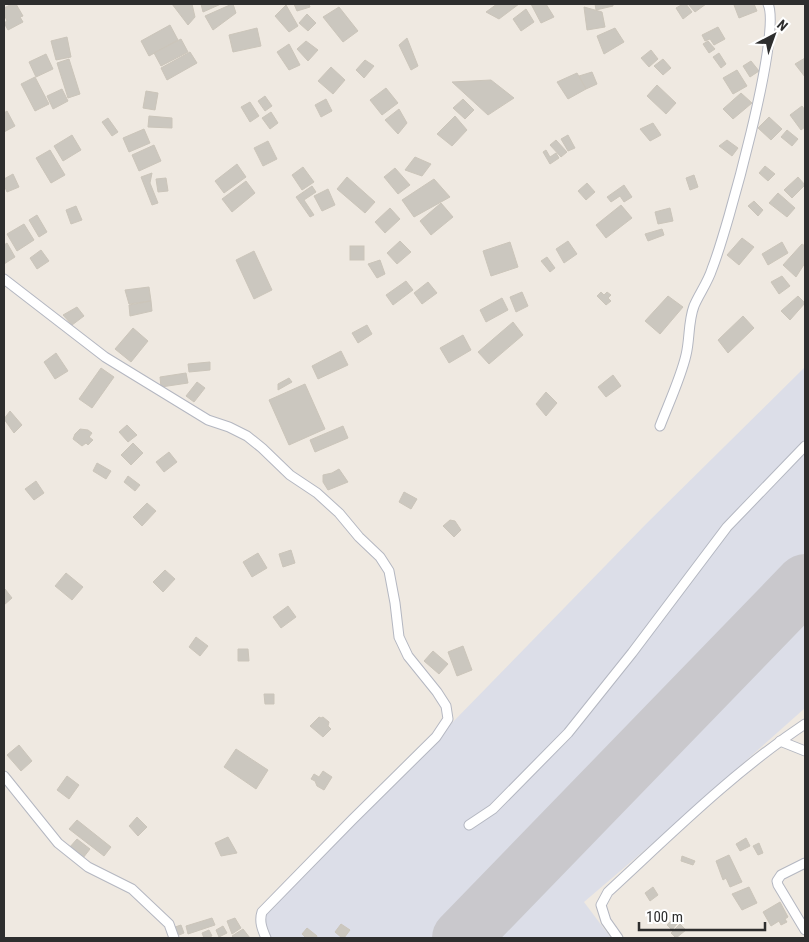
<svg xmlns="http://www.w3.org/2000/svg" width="809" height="942" font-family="'Roboto Condensed',sans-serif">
	<rect width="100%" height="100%" fill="#efe9e1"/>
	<path fill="#dcdee8" d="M805,367V708L667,831L584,902L611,938H271L263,917L291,888L646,524Z"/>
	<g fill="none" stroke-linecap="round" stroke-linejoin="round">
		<path stroke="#c9c8cc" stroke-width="58" d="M461,938L805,583"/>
	</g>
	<g fill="#cbc7bf" stroke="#cbc5ba">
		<path d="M12,4H16L23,16L20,17L23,22L8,30L4,23L7,21L4,14V8Z"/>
		<path d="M172,4H192L195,17L188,25Z"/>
		<path d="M201,4H221L203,12Z"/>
		<path d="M232,4H233L236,13L213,30L205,16Z"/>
		<path d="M294,4H309L310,7L297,11Z"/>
		<path d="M497,4H519L499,19L486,12Z"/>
		<path d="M531,4H546L554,17L541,23Z"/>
		<path d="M595,4H613V6L596,10Z"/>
		<path d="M683,4H686L692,12L683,19L676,8Z"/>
		<path d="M688,4H706L695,12Z"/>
		<path d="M738,4H754L757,11L739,18L734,5Z"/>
		<path d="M286,5L298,26L289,32L275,16Z"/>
		<path d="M339,7L358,31L343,42L323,17Z"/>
		<path d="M584,7L602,12L605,27L587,30Z"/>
		<path d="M526,9L534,22L521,31L513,19Z"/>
		<path d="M307,14L316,23L308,31L299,23Z"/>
		<path d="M170,25L178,40L149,56L141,41Z"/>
		<path d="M718,27L725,39L714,45L710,39L705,41L702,35Z"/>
		<path d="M257,28L261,46L233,52L229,35Z"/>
		<path d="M615,28L624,42L604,54L597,36Z"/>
		<path d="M67,37L71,57L56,60L51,41Z"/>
		<path d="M407,38L418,66L411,70L399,45Z"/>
		<path d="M181,39L188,52L161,66L154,53Z"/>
		<path d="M306,41L318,50L308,61L297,49Z"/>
		<path d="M708,41L715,49L709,53L703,44Z"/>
		<path d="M289,44L300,65L289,70L277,52Z"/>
		<path d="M651,50L658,59L649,67L641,58Z"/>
		<path d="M190,52L197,63L167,80L161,68Z"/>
		<path d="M719,53L726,64L721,68L713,57Z"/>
		<path d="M46,54L53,69L36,77L29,62Z"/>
		<path d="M805,58V77L795,64Z"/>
		<path d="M69,59L80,94L68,98L57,63Z"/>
		<path d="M663,59L671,68L663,75L654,66Z"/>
		<path d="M365,60L374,66L364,78L356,70Z"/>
		<path d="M751,61L759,71L750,77L743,66Z"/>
		<path d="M331,67L345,80L333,94L318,81Z"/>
		<path d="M737,70L747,86L733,94L723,78Z"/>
		<path d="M592,72L597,84L586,89L579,76Z"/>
		<path d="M577,73L586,89L568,99L557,82Z"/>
		<path d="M35,77L49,104L35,111L21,84Z"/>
		<path d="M491,80L514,98L488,115L452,82Z"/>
		<path d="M657,85L676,103L666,114L647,96Z"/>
		<path d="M386,88L398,103L382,115L370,100Z"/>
		<path d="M62,89L68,101L53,109L47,96Z"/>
		<path d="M146,91L158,93L155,110L143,108Z"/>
		<path d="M741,93L752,103L733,119L723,109Z"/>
		<path d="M265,96L272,106L265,111L258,101Z"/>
		<path d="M326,99L332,111L321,117L315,105Z"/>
		<path d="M463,99L474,110L465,119L453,108Z"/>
		<path d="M250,102L259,116L250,122L241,107Z"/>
		<path d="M802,106L805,110V127L801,130L790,115Z"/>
		<path d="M399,109L407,123L398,134L385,120Z"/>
		<path d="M7,111L15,126L4,132V113Z"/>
		<path d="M271,112L278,123L270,129L262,118Z"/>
		<path d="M149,116L172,118V128L148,127Z"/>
		<path d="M455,116L467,130L452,146L437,134Z"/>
		<path d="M769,117L782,129L771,140L758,128Z"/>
		<path d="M108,118L118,132L112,136L102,122Z"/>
		<path d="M653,123L661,135L650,141L640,129Z"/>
		<path d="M144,129L150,143L129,152L123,138Z"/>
		<path d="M787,130L798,139L792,146L781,137Z"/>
		<path d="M72,135L81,150L63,161L54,146Z"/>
		<path d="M568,135L575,148L568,151L561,139Z"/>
		<path d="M556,140L567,152L561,157L550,145Z"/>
		<path d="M727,140L738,148L732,156L719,146Z"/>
		<path d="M268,141L277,159L263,166L254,148Z"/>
		<path d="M154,145L161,161L139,171L132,155Z"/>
		<path d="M50,150L65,175L51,183L36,158Z"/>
		<path d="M546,150L550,157L556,153L559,158L550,164L543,152Z"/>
		<path d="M415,157L431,164L422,176L405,170Z"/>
		<path d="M237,164L246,177L224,193L215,181Z"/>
		<path d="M765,166L775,174L768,181L759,173Z"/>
		<path d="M303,167L314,182L302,190L292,175Z"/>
		<path d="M395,168L410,185L398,194L384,177Z"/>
		<path d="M152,173L150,183L158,203L152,205L141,177Z"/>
		<path d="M13,174L19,187L7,192L4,185V179Z"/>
		<path d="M694,175L698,187L690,190L686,178Z"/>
		<path d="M347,177L375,202L365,213L337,189Z"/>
		<path d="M798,177L805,185L792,198L784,190Z"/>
		<path d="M166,178L168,191L158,192L156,179Z"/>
		<path d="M434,179L450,197L414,217L402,200Z"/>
		<path d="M246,181L255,193L232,212L222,199Z"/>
		<path d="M587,183L595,192L586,200L578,191Z"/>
		<path d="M624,185L632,197L624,202L620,196L611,202L607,197Z"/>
		<path d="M312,186L316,192L304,200L314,215L310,217L296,197Z"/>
		<path d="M328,189L335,205L322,211L314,196Z"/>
		<path d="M778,193L795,208L787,217L769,203Z"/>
		<path d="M754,201L763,210L758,216L748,206Z"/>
		<path d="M441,203L453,217L431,235L420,221Z"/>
		<path d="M621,205L632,218L606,238L596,225Z"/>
		<path d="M76,206L82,220L71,224L66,210Z"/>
		<path d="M390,208L400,219L385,233L375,222Z"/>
		<path d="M670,208L673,221L658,224L655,212Z"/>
		<path d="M37,215L47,232L39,237L29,220Z"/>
		<path d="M24,224L34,240L17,251L7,234Z"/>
		<path d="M662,229L664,235L648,241L645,234Z"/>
		<path d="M742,238L754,247L739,265L727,255Z"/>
		<path d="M400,241L411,252L397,264L387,253Z"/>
		<path d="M568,241L577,254L564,263L556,249Z"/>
		<path d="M510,242L518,267L491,276L483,251Z"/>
		<path d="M782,242L788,253L768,265L762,254Z"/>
		<path d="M7,243L15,257L4,264V245Z"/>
		<path d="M802,244L805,246V263L796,277L783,265Z"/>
		<rect x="350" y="246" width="14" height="14"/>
		<path d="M41,250L49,261L37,269L30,258Z"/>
		<path d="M254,251L272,290L254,299L236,260Z"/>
		<path d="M547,257L555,268L550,272L541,261Z"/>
		<path d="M380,260L385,274L377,278L368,264Z"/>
		<path d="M782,276L790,286L779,294L771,282Z"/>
		<path d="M406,281L413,290L393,305L386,295Z"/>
		<path d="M428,282L437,293L422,304L414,293Z"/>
		<path d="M149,287L151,301L129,304L125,290Z"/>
		<path d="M522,292L528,306L516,312L510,297Z"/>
		<path d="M601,292L604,295L607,292L611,295L608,298L611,301L606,305L597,296Z"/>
		<path d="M668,296L683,307L660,334L645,321Z"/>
		<path d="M798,296L805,303L790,320L781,311Z"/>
		<path d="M502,298L508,310L486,322L480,310Z"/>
		<path d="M151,301L152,311L130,316L129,305Z"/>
		<path d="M77,307L84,316L72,325L63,315Z"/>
		<path d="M743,316L754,328L728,353L718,340Z"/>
		<path d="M513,322L523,335L489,364L478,352Z"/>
		<path d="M367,325L372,334L358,343L352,333Z"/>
		<path d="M133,328L148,341L131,362L115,349Z"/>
		<path d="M463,335L471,350L449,363L440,348Z"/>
		<path d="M341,351L348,365L318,379L312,366Z"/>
		<path d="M56,353L68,371L55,379L44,362Z"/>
		<path d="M210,362V370L189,372L188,364Z"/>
		<path d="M101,368L114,377L92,408L79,399Z"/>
		<path d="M186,373L188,383L161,387L160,377Z"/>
		<path d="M613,375L621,386L606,397L598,387Z"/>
		<path d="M289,378L292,382L278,390V384Z"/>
		<path d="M197,382L205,388L194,402L186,396Z"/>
		<path d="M305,384L325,429L289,445L269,400Z"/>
		<path d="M546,392L557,403L546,416L536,404Z"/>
		<path d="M10,411L22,425L14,433L4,419Z"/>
		<path d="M127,425L137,435L128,442L119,432Z"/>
		<path d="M343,426L348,438L315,452L310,440Z"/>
		<path d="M80,429L88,430L92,433L89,437L93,440L88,445L86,443L82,446L73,439L75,434Z"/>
		<path d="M133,443L143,453L131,465L121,455Z"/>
		<path d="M169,452L177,462L164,472L156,462Z"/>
		<path d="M97,463L111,471L106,479L93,471Z"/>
		<path d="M339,469L348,482L328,490L323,482V475L332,473Z"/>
		<path d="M128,476L140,485L135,491L124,482Z"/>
		<path d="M36,481L44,493L34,500L25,489Z"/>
		<path d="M404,492L417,499L411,509L399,502Z"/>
		<path d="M147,503L156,511L142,526L133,517Z"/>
		<path d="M450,520L455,521L461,530L454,537L443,526Z"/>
		<path d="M291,550L295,563L283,567L279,554Z"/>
		<path d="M258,553L267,568L252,577L243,562Z"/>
		<path d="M165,570L175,579L163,592L153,582Z"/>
		<path d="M66,573L83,587L72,600L55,586Z"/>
		<path d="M5,589L12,598L4,605V591Z"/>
		<path d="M288,606L296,617L281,628L273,617Z"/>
		<path d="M196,637L208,646L200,656L189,647Z"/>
		<path d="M463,646L472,670L457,676L448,652Z"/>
		<path d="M238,649H248L249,661H238Z"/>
		<path d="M433,651L448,664L439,674L424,661Z"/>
		<path d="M264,694H274V704H265Z"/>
		<path d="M319,717L321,718L323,717L329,722L328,726L331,729L323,737L310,726Z"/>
		<path d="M19,745L32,761L21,771L7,755Z"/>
		<path d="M236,749L268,770L256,789L224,767Z"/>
		<path d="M323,771L332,777L324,790L317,786L315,781L311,779L314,774L319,777Z"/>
		<path d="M67,776L79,785L69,799L57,790Z"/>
		<path d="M137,817L147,827L138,836L129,826Z"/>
		<path d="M77,820L111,847L104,856L69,829Z"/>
		<path d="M228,837L237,853L221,856L215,843Z"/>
		<path d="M746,838L750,846L740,851L736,844Z"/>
		<path d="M77,839L90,849L83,858L69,848Z"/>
		<path d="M759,843L763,853L758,855L753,846Z"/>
		<path d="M729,855L742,882L730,887L726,878L723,880L716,861Z"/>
		<path d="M682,856L695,861L693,865L681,861Z"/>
		<path d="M653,887L658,895L650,901L645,893Z"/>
		<path d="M749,887L757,903L742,910L732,894Z"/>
		<path d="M780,902L788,917L785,919L787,922L781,925L779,921L771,926L763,912Z"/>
		<path d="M676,916L680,920L672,930L667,925Z"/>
		<path d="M212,918L215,925L188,934L186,926Z"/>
		<path d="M235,918L241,928L232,934L227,921Z"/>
		<path d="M341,924L350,930L344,938H342L335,932Z"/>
		<path d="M680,924L686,930L676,938L671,933Z"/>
		<path d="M181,925L184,933L179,935L175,927Z"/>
		<path d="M223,926L227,933L219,937L216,930Z"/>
		<path d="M307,928L317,936L316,938H306L302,934Z"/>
		<path d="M243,929L250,938H234L232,936Z"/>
		<path d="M209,930L212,936L204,938L202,933Z"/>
	</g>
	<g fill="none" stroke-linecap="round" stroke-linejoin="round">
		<g stroke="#b4b7c1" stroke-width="11">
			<g id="minor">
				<path d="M4,279L105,357L208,420L229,427L247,436L262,448L290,475L317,493L339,513L359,537L380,557L389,571L395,603L399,637L408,656L437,692L446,706L448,719L436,737L352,820L262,912C259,921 262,929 266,938"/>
				<path d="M660,426C668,405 681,377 686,355C690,339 688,322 694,306C699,294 708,282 712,269C727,231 782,33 768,4"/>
				<path d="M780,741L805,751"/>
				<path d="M4,776L58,843L88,867L132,889L169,924L174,938"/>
				<path d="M469,825L493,809L568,733L632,653L727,527L805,446"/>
				<path d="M805,863L781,875L777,881L778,885L805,930"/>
				<path d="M618,938L606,921L601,905L608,892C671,834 733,772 805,724"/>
			</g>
		</g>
		<use href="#minor" stroke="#fff" stroke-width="9"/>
	</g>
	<rect width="809" height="942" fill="none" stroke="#2e2e2e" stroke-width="10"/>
	<g transform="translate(774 35) rotate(41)" stroke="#ffffff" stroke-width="4" paint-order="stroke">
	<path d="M0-4L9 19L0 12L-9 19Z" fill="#2e2e2e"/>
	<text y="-8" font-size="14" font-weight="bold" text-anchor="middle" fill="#2e2e2e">N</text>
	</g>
	<path d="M639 922v8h126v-8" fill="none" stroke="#2e2e2e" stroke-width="2.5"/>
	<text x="646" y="922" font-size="15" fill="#2e2e2e" stroke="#ffffff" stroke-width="4" paint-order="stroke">100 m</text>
</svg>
